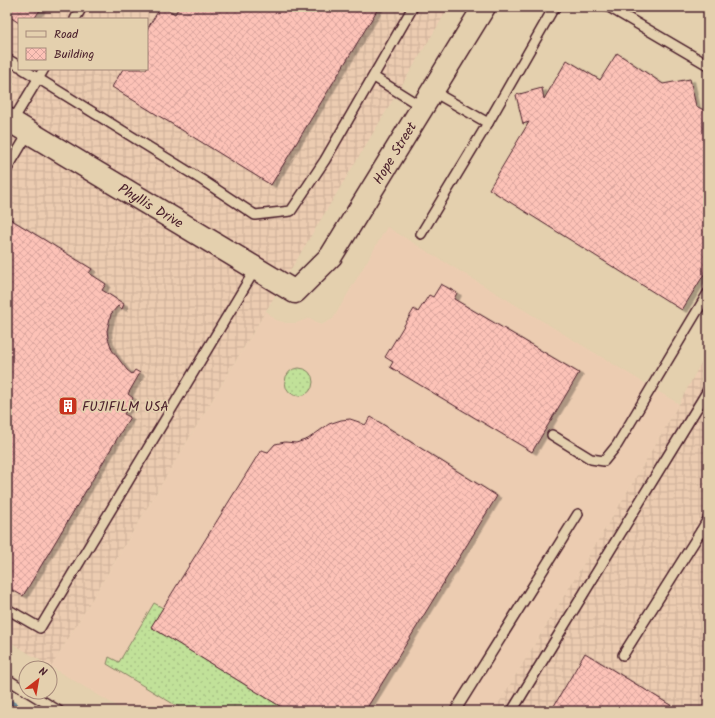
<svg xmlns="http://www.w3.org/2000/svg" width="715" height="718" font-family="Kalam,sans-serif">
	<defs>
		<pattern id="industrial-grid" width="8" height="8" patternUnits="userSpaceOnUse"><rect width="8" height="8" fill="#ecccb1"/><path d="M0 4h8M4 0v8" fill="none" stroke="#ccaf98"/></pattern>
		<pattern id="grass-dots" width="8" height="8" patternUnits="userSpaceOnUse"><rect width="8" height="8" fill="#c1e199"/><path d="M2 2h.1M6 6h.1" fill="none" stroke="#a7c184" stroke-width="1.8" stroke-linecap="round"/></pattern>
		<pattern id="building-cross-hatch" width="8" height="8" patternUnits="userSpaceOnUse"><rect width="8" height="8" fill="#fdc2b7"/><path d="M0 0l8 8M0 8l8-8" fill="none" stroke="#daa69e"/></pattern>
		<filter id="shadow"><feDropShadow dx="4.5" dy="2.5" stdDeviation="0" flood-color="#0004"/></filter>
	</defs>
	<rect width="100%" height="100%" fill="#e4d0ae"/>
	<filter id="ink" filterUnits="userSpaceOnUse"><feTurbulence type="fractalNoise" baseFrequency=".025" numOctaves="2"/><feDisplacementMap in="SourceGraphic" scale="8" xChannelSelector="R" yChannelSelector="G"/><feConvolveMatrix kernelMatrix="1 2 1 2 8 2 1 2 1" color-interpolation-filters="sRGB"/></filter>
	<g filter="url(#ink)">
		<path fill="#ecccb1" d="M387,227L679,404L619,506L494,711H125L51,667L266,311L276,320L286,323H296L310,318L321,325L333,319Z"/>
		<g fill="url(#industrial-grid)" fill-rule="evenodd">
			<path d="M7,7H449L51,667L7,640ZM19,19H147V69H19Z"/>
			<path d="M708,350V711H494L619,506L679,404Z"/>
		</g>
		<g fill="url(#grass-dots)" stroke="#868062">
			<circle cx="299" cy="382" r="14"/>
			<path d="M154,603L163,608L151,627L288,711H185L107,664L109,657L119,662Z"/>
		</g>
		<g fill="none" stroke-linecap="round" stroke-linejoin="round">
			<path stroke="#6a8895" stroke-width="5" d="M7,700L24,711"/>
		</g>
		<g fill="url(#building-cross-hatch)" stroke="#4a1f2b" filter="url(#shadow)">
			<path d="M7,7H42L34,19H19V23L7,15Z"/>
			<path d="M161,7H163L175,14L179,7H379L271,185L112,87L123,69H147V29Z"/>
			<path d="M617,53L663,84L690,79L696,106L708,112V268L682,310L489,189L529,122L523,124L516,95L542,88L544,99L567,60L600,80Z"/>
			<path d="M7,217L92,269L89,273L106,284L102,290L124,304L122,309L118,306L111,314L107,331L108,338L112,350L127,370L132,374L135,370L140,373L128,394L133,398L124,414L130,417L23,596L7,587Z"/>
			<path d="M441,284L457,293L454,299L579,373L532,452L390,367L393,362L385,357L414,309L418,312L429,295L433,297Z"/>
			<path d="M371,417L497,496L365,711H288L151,627L261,450L268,452L275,444L285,442L296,443L308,439L329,424L341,420L350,419L359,422L365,425Z"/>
			<path d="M585,653L680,711H551Z"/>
		</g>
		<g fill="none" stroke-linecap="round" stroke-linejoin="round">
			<g stroke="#4a1f2b" stroke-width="12">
				<g id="lane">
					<path d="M609,7L708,65"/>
					<path d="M75,19L82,7"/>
					<path d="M7,59L19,66"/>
					<path d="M23,69L202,180L255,215L291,211L325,160L413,7"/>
					<path d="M374,77L422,107"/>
					<path d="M432,91L488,123"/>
					<path d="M12,122L44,69"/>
					<path d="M7,169L29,132"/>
					<path d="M421,234L488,123L553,9L556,7"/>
					<path d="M552,435L591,459L604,461L617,445L708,293"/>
					<path d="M701,531L708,519"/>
					<path d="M7,609L40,628L256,268"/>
					<path d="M623,655L701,531L708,535"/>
					<path d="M7,679L26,691"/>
					<path d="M28,692L59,711"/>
					<path d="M455,711L578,514"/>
					<path d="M512,711L708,390"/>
				</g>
			</g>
			<g stroke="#4a1f2b" stroke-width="25">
				<g id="secondary">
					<path id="s1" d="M7,119L295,292L331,256L484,7"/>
				</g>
			</g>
			<use href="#lane" stroke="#e4d0ae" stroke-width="9"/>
			<use href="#secondary" stroke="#e4d0ae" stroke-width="22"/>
		</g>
	</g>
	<defs>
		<g id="building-square" transform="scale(1)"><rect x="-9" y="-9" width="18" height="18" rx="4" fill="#c8321e" stroke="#e4d0ae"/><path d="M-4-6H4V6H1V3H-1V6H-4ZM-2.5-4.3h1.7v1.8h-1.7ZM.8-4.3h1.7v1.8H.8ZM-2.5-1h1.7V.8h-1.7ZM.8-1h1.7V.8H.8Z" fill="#fff"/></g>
	</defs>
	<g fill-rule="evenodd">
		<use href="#building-square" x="68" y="406"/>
	</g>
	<g text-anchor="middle" stroke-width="3.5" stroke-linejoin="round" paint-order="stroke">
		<g font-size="14" fill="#4a1f2b" stroke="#e4d0ae">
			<text dy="5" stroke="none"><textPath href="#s1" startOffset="508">Hope Street</textPath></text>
			<text dy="5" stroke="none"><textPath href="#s1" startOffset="168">Phyllis Drive</textPath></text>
		</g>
		<g font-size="14" fill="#4a1f2b" stroke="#e4d0ae" text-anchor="start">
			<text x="82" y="411">FUJIFILM USA</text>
		</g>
	</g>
	<rect width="715" height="718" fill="none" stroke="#e4d0ae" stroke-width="24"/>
	<rect x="12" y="12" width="691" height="694" fill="none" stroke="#4a1f2b" stroke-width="1.5" filter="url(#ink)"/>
	<rect x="18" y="18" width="130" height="52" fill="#e4d0ae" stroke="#a6897a"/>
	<rect x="26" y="31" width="20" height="6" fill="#e4d0ae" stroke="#a6897a"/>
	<text x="54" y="38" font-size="12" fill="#4a1f2b">Road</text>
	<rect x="26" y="48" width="20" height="12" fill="url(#building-cross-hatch)" stroke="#a6897a"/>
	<text x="54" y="58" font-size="12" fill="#4a1f2b">Building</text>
	<g transform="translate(38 680) rotate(31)"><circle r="19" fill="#e4d0ae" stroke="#a6897a"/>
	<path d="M0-3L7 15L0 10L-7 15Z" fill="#c8321e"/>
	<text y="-6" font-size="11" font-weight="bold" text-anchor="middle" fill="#4a1f2b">N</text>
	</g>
</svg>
